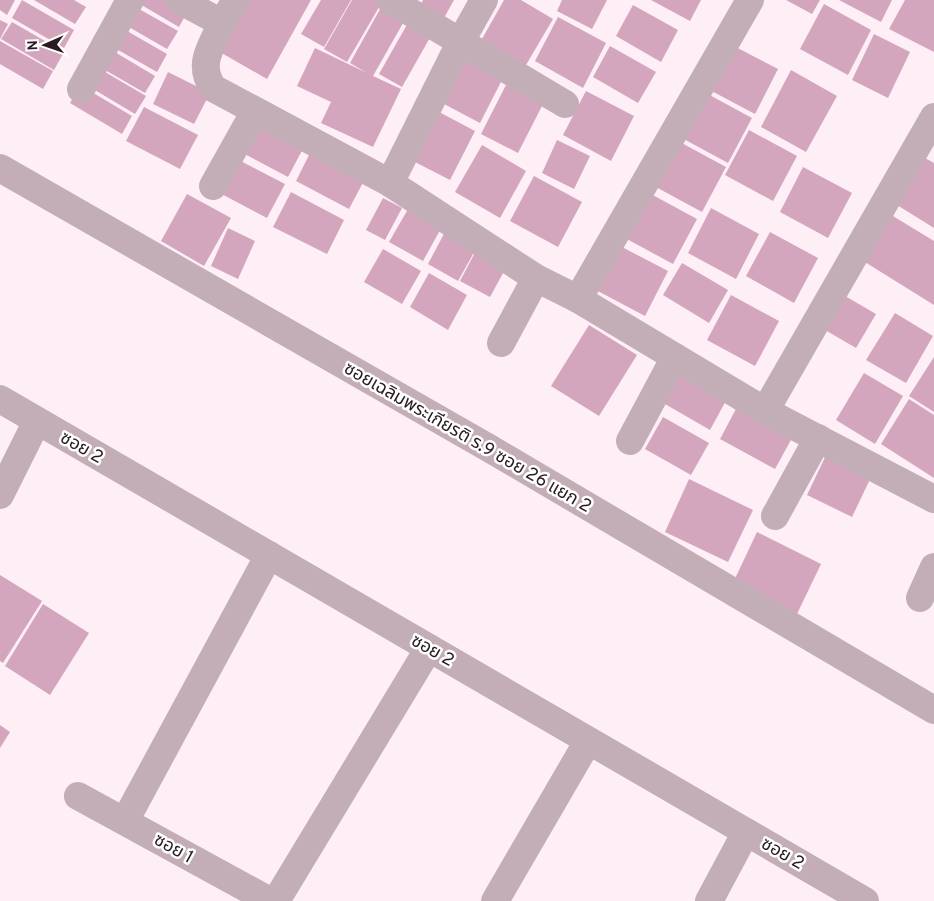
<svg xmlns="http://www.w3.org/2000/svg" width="934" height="901" font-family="Overpass,'Noto Sans Thai',sans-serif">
	<rect width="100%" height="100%" fill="#feeef6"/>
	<g fill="#d3a6bd">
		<path d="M0,0H15L7,15L0,10Z"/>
		<path d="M22,0L74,30L64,48L12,18Z"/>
		<path d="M34,0H74L86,7L75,24Z"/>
		<path d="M133,0H173L189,9L179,27Z"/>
		<path d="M247,0H311L267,79L218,51Z"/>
		<path d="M321,0H351L324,47L301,34Z"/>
		<path d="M352,0H378L382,2L347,62L324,49Z"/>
		<path d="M423,0H454L440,25L417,12Z"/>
		<path d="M504,0H521L553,19L526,65L482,39Z"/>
		<path d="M562,0H607L592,29L557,11Z"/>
		<path d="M651,0H701L690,21Z"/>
		<path d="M786,0H820L812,14Z"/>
		<path d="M839,0H892L881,22Z"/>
		<path d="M905,0H934V52L889,29Z"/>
		<path d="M125,1L178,31L167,49L115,19Z"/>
		<path d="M384,2L407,16L373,76L401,89L373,147L321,123L331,102L297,86L315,48L367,73L350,63Z"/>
		<path d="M824,4L871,30L848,75L800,49Z"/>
		<path d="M633,5L678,30L661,62L616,36Z"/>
		<path d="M413,14L436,27L402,87L379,74Z"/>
		<path d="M558,17L606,43L583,88L535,61Z"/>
		<path d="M0,20L8,24L0,39Z"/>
		<path d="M12,22L64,52L54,70L1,39Z"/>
		<path d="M115,24L167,54L157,72L104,42Z"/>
		<path d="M874,34L910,52L888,98L852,80Z"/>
		<path d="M0,41L53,71L43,89L0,64Z"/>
		<path d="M730,44L778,69L755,114L706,88Z"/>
		<path d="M103,45L155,76L145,93L93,63Z"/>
		<path d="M610,46L656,72L638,103L593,77Z"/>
		<path d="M469,55L505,74L480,123L444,104Z"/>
		<path d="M93,65L146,96L135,114L83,83Z"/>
		<path d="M791,70L837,96L806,152L761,127Z"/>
		<path d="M168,72L210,93L194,124L153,104Z"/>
		<path d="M80,85L132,116L122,134L70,103Z"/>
		<path d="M506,85L543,104L518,153L481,134Z"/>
		<path d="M586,91L634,116L611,161L563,135Z"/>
		<path d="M704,92L752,118L728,163L680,137Z"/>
		<path d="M144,107L198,135L180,169L126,141Z"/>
		<path d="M439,112L475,131L450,180L413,161Z"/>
		<path d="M252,115L306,143L288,177L235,149Z"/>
		<path d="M749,130L797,156L773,201L725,175Z"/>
		<path d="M557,140L590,156L574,189L542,173Z"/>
		<path d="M678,141L726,167L702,212L654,186Z"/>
		<path d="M482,145L526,171L500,218L455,192Z"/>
		<path d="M313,147L367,175L349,209L296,181Z"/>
		<path d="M231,156L285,184L267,218L214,190Z"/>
		<path d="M925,158L934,163V228L897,205Z"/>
		<path d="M803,167L852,193L828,238L780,212Z"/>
		<path d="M534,176L582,202L558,247L510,221Z"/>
		<path d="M291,192L344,220L327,254L273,227Z"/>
		<path d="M649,193L697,219L673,264L625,238Z"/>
		<path d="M187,194L231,218L204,266L161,241Z"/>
		<path d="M383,198L402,208L385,240L366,230Z"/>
		<path d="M411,204L444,223L423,261L389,242Z"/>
		<path d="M711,208L759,234L736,279L688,253Z"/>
		<path d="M888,213L934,241V305L860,259Z"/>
		<path d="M228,228L255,241L238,279L211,266Z"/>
		<path d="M446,230L477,247L458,281L428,264Z"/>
		<path d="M770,232L818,258L794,303L746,276Z"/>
		<path d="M620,246L668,271L645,316L596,290Z"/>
		<path d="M478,247L508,264L490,297L460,281Z"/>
		<path d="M383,249L421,271L402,304L364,282Z"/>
		<path d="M682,263L728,290L709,323L663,295Z"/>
		<path d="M429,273L467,295L448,330L410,307Z"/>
		<path d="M731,295L779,321L755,366L707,340Z"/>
		<path d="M845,296L876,314L856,348L825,330Z"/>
		<path d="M895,313L933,336L906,383L866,360Z"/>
		<path d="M589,325L637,355L599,416L551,386Z"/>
		<path d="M934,357V412L909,396Z"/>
		<path d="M682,372L728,397L710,430L665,404Z"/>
		<path d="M864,373L903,396L875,444L836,420Z"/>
		<path d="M909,399L934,415V478L881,444Z"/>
		<path d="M737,407L792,438L775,469L720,439Z"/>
		<path d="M663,417L709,443L691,475L645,449Z"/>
		<path d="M828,451L873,473L852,517L807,495Z"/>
		<path d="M689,479L753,510L728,562L665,532Z"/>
		<path d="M757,532L821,564L796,616L732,585Z"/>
		<path d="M0,575L42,601L3,663L0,661Z"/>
		<path d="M43,604L89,633L50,695L5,666Z"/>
		<path d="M0,725L10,732L0,748Z"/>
	</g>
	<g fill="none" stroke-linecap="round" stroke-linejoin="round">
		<g stroke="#c3aeb8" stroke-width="28">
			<path d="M179,0L222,23C211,47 197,64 213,88L390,183L536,278L578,299L765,411L934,499"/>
			<path d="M390,0L565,104"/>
			<path d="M222,23L236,0"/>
			<path d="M81,89L130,0"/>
			<path d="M0,168L487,447L934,710"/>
			<path d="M390,183L461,41L484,0"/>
			<path d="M213,186L255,111"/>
			<path d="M578,299L750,0"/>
			<path d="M501,343L536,278"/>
			<path d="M0,399L865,901"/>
			<path d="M765,411L934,117"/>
			<path d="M630,441L675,357"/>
			<path d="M0,495L37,421"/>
			<path d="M775,516L818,438"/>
			<path d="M920,598L934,567"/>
			<path d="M78,796L270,901"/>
			<path d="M125,821L269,555"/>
			<path d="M276,901L429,648"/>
			<path d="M495,901L588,741"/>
			<path d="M709,901L746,832"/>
		</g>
	</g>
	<g text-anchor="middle" stroke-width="5" stroke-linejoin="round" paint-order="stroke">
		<g font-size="18" fill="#281b21" stroke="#fff">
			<text transform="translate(468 437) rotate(30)" y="6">ซอยเฉลิมพระเกียรติ ร.9 ซอย 26 แยก 2</text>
			<text transform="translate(82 447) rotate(30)" y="6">ซอย 2</text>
			<text transform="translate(433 650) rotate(30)" y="6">ซอย 2</text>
			<text transform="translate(174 848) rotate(29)" y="6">ซอย 1</text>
			<text transform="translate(783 853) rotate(30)" y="6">ซอย 2</text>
		</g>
	</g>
	<g transform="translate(45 45) rotate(268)" stroke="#ffffff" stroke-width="4" paint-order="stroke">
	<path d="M0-4L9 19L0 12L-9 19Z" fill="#281b21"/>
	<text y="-8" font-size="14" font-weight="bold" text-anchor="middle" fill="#281b21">N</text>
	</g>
</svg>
